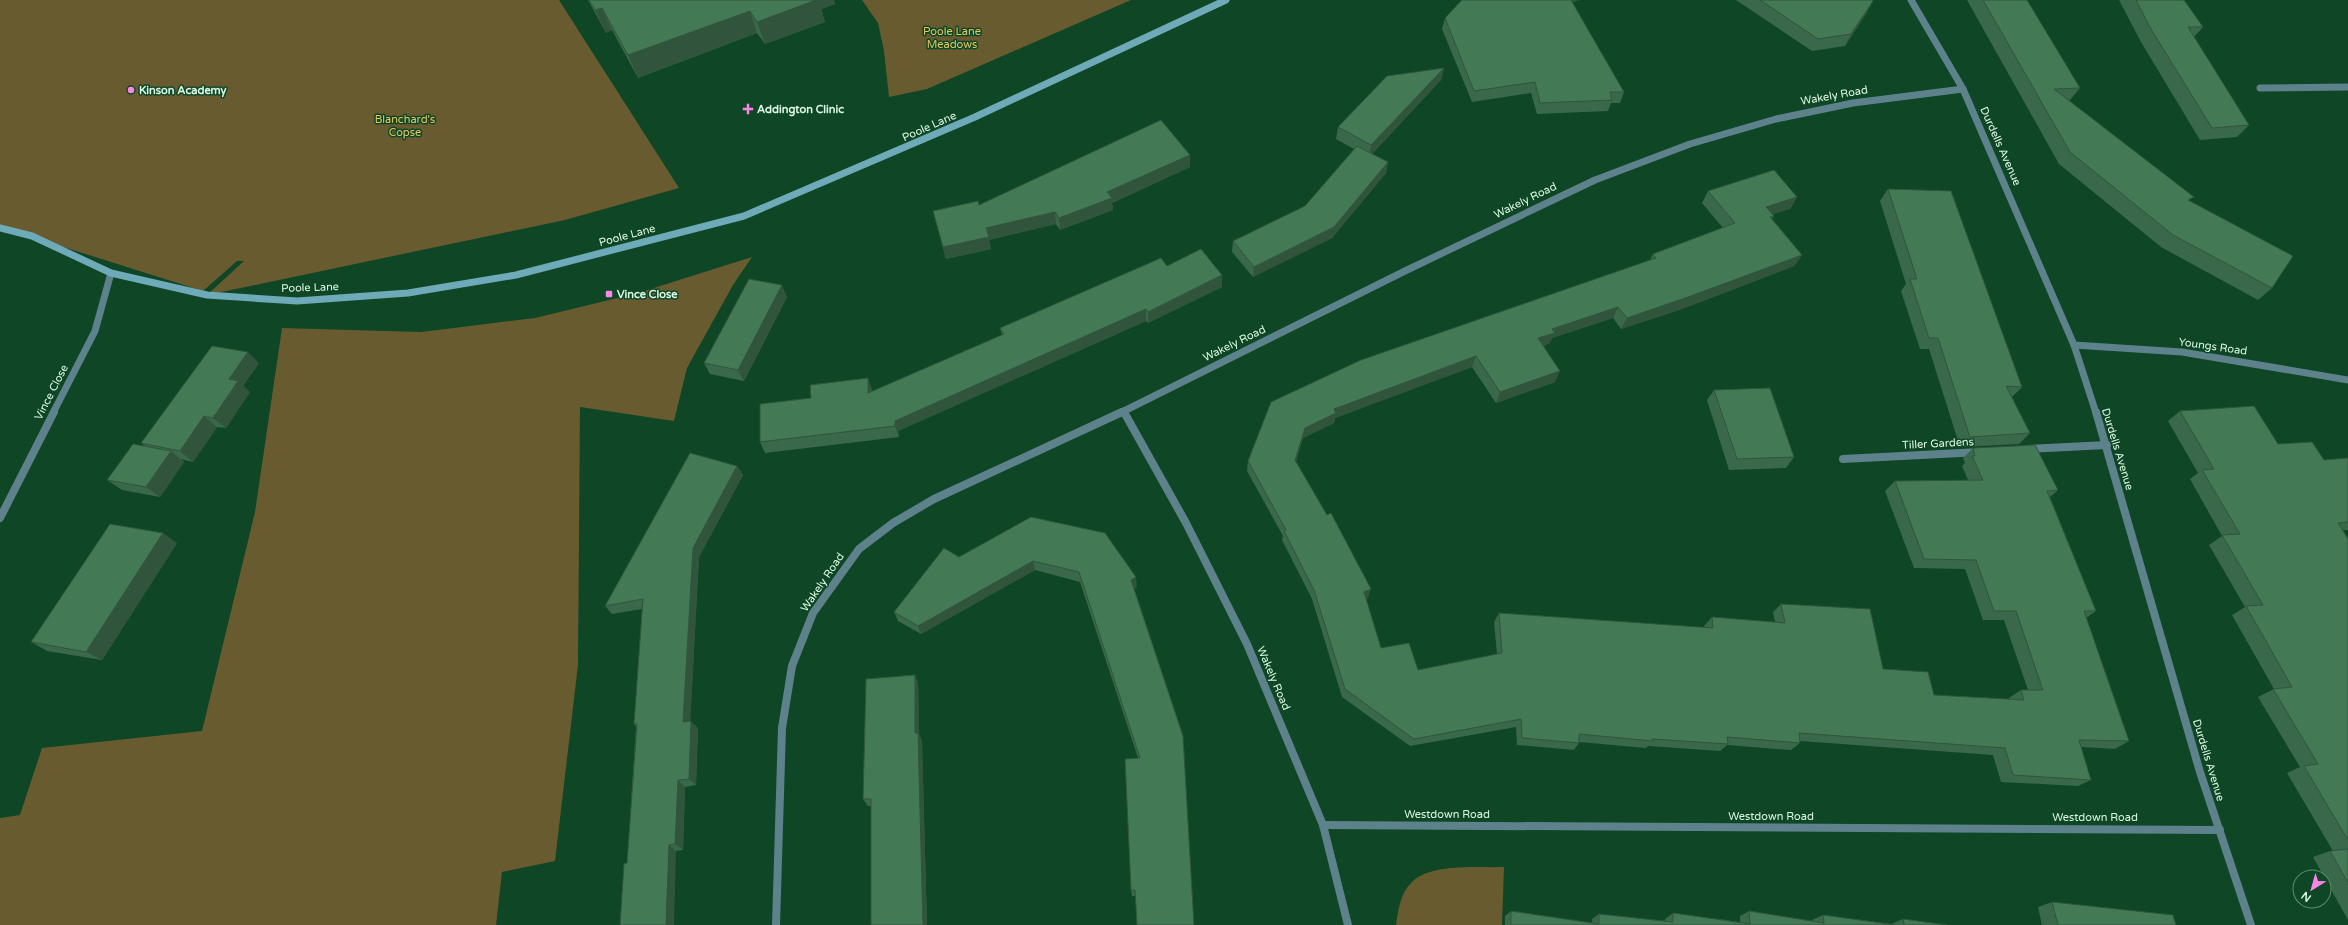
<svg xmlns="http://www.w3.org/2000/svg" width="2348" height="925" font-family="'Varela Round',sans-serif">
	<rect width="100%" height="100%" fill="#0e4626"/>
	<g fill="#685b30">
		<path d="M0,0H559L679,188L565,220L207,295L244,261H237L203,291L0,227Z"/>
		<path d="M862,0H1131L927,89L889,97L884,51L878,23Z"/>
		<path d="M752,257L733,285L687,368L674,421L580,407L578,665L555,861L502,872L496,925H0V818L20,815L42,748L202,731L255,512L282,328L421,332L535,318L638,293Z"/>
		<path d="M1504,867L1502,925H1396C1398,911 1400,893 1412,882C1431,863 1478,868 1504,867Z"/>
	</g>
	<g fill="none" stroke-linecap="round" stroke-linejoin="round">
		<g stroke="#5d828b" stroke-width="7">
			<path d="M1911,0L1963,89L2074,345L2096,413"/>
			<path d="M2260,88L2348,87"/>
			<path d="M2074,345L2182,352L2348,380"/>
			<path d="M1124,411L1125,413"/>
			<path d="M53,413L95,331L111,273"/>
			<path d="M1120,413L1407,270L1595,180L1690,144L1776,119L1853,103L1963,89"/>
		</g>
		<g stroke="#5d828b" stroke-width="8">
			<path d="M1124,412L1186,523L1247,644L1323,825L1348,925"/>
			<path d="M2096,412L2200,772L2251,925"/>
			<path d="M2027,449L2107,445"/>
			<path d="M1843,459L1980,452"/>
			<path d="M0,518L54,412"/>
			<path d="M1323,825L2220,830"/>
			<path d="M776,925L782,728L792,666L813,613L859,549L893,523L934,499L1122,412"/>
		</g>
		<path stroke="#6eaab7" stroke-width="7" d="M0,228L32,236L111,273L207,295L297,301L408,293L516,275L744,216L975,117L1226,0"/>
	</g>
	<g fill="#3a684a">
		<path d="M588,0H834L835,4L821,9L825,22L765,44L757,33L638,78L612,30L606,33Z"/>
		<path d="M1581,0L1572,2L1624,92L1620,103H1611L1608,111L1537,114L1531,93L1472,102L1442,29L1445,18Z"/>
		<path d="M1736,0H1872L1873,1L1866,14L1845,46L1812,51Z"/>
		<path d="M1967,0H2027L2080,88L2070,100H2069L2189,201L2272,288L2258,300L2161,247L2059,164Z"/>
		<path d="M2119,0H2184L2203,27L2194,37L2249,125L2237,137L2200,140L2141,42Z"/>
		<path d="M1444,68L1441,80L1372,154L1388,162L1386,173L1332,238L1253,277L1232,252L1233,241L1305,206L1354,149L1336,139L1338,127Z"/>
		<path d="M1190,167L1112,203L1113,210L1060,230L1056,224L989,240L991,249L946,259L933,211L979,205Z"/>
		<path d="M1888,189L2022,387L2012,397L2030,433L2019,444L1960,447L1929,349H1920L1901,291L1906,284L1880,201Z"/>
		<path d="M1708,191L1797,197L1790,209L1773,214L1774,216L1772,219L1802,255L1794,266L1682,309L1621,329L1613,318L1552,338L1550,343L1543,346L1555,382L1496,403L1472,367L1335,418L1334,423L1303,438L1296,461L1368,598L1366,599L1381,648L1418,670L1497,654L1494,622L1499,613L1705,628L1704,626L1712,617L1775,622L1773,612L1781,604L1883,669L1934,695L2009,699V698L2021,690H2028L2004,620H1983L1965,569L1914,568L1885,491L1895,481L1968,480L1962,466L1965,463L1963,458L1973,448L2058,490L2050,497L2096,611L2086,618L2129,741L2115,749L2081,747L2091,780L2078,786L2001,782L1993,755L1800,741V743L1791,750L1727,745L1720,751L1648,746L1646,748L1579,742V743L1574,750L1517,745L1516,727L1410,746L1342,697L1312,599L1282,540L1283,536L1247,471L1248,461L1650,260L1653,254L1723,228L1702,203Z"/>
		<path d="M1167,266L1222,287L1148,323L1146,321L898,431L899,437L765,453L760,442L811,398L872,389V392L1002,335L1000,328Z"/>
		<path d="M787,297L744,381L710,374L704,363Z"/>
		<path d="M259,363L243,386L250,392L226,428L217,427L193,462L181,459L184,462L160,497L122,490L107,480L146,447L141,443Z"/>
		<path d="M1714,390L1794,457L1786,468L1729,470L1707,400Z"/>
		<path d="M2180,411L2324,460L2348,458V530H2343L2348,539V920L2313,857L2330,851H2333L2287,773L2300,767L2258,697L2274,689L2232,615L2245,607L2209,545L2222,536L2190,479L2198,473L2168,421Z"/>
		<path d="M737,466L743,475L699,557L690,721L698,728L696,785L685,787L683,850L676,851L627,863L636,727L634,724L642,609L612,614L605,606Z"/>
		<path d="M1031,517L1137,587L1134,588L1183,736L1135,896H1132L1131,890L1138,758L1080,582L1035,570L921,634L898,621L894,612L959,557Z"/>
		<path d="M177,543L102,660L47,651L31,642Z"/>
		<path d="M918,683L919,734L922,741L927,925H871V806H868L863,799Z"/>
		<path d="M2052,902L2176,925H2042L2038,907Z"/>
		<path d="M1511,911L1592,923V919L1599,914L1665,921V919L1673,913L1740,922V916L1749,911L1812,921V920L1823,915L1891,924L1903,919L1947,925H1505V916Z"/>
	</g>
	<g fill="#30553c">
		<path d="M814,0H834L835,4L821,9L825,22L765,44L757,22Z"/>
		<path d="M1565,0H1581L1563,4Z"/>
		<path d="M1873,1L1866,14L1845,46L1851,34Z"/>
		<path d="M602,8L612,30L606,33L595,10Z"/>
		<path d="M750,11L757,33L638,78L628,55Z"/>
		<path d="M1444,68L1441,80L1369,157L1371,145Z"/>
		<path d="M1190,155V167L1112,203L1113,210L1060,230L1059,218L1107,192Z"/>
		<path d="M1388,162L1386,173L1332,238L1253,277L1254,267Z"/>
		<path d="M1797,197L1790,209L1760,218L1766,207Z"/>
		<path d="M1055,212L1056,224L989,240L991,249L946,259L943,247L986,228Z"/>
		<path d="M1802,255L1794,266L1682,309L1621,329L1627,318Z"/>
		<path d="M1222,275V287L1148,323V312Z"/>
		<path d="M782,285L787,297L744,381L738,370Z"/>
		<path d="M1618,307L1613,318L1552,338L1550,343L1533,349L1538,338L1552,329Z"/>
		<path d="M1146,309V321L898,431L899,437L895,426V421Z"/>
		<path d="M248,352L259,363L243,386L250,392L226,428L213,418L229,379Z"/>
		<path d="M1476,356L1472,367L1335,418L1334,423L1303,438L1294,470L1295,460L1305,428L1334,409Z"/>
		<path d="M1560,371L1555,382L1496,403L1500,392Z"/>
		<path d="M868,378L872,389V404L868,393Z"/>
		<path d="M204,416L217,427L193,462L180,451Z"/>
		<path d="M171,451L184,462L160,497L146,487Z"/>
		<path d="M737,466L743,475L699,557L690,729L683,722L693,548Z"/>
		<path d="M163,533L177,543L102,660L86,652Z"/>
		<path d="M1033,561L1035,570L921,634L918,626Z"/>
		<path d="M1136,577L1137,587L1132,590L1131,580Z"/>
		<path d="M1371,589L1368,598L1361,601L1364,592Z"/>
		<path d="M915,675L918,683L919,734L922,741L927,925H923L915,733Z"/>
		<path d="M691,721L698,728L696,785L689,779Z"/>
		<path d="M678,780L685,787L683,850L675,844Z"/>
		<path d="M669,845L676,851L674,925H666Z"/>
	</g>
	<g fill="#447956" stroke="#30553c">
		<path d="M589,0H816L757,22L750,11L628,55L602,8L595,10Z"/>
		<path d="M1462,0H1571L1624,92H1610L1612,100L1540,103L1535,82L1474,91L1445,18Z"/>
		<path d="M1760,0H1872L1873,1L1851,34L1818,39Z"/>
		<path d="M1983,0H2027L2080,88L2054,89L2194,197L2188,200L2293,256L2272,288L2173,235L2070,152Z"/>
		<path d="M2136,0H2184L2203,27H2188L2249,125L2212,128L2151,29Z"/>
		<path d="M1444,68L1371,145L1338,127L1387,76Z"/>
		<path d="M1161,120L1190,155L1107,192L1112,198L1059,218L1055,212L986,228L989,237L943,247L933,211L978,201L979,205Z"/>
		<path d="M1357,146L1388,162L1334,227L1254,267L1233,241L1305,206Z"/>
		<path d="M1774,170L1797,197L1766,207L1774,216L1770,217L1802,255L1688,297L1627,318L1618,307L1552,329L1555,333L1538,338L1560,371L1500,392L1476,356L1334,409L1336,413L1305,428L1295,460L1327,515L1331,513L1371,589L1364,592L1381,648L1409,643L1418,670L1502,653L1499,613L1713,628L1712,617L1785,623L1781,604L1870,609L1883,669L1928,672L1934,695L2024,700L2021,690H2043L2016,611H1994L1976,560L1924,559L1895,481L1983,480L1972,456H1975L1973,448L2035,445L2058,490L2047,491L2096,611H2084L2129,741L2079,740L2091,780L2013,775L2005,748L1799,733L1800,743L1727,737L1728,744L1652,739L1653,741L1579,734V743L1522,738L1521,719L1414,739L1345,689L1314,590L1284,531L1286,530L1248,461L1271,402L1361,360L1656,258L1653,254L1735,223L1708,191Z"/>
		<path d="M1888,189L1951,191L2022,387L2006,386L2030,433L1970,437L1938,338H1929L1910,279H1917Z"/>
		<path d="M1201,249L1222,275L1148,312L1146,309L895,421V426L760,442V404L811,398L810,385L868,378V393L1004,334L1000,328L1161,258L1167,266Z"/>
		<path d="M749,279L782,285L738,370L704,363Z"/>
		<path d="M212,346L248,352L229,379L238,381L213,418L204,416L180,451L141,443Z"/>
		<path d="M1770,388L1794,457L1737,459L1714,390Z"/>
		<path d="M2254,406L2278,444L2312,442L2324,460L2348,458V522L2338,523L2348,539V840L2304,766L2318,764L2273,689L2292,687L2246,606L2263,605L2222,535L2240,534L2202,470L2214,469L2180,411Z"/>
		<path d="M133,444L171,451L146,487L107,480Z"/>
		<path d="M690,453L737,466L693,548L683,722L691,721L689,779L678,780L675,844L669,845L666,925H620L624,864L627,863L637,724H634L643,599L605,606Z"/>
		<path d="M1031,517L1105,533L1136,577L1131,580L1183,736L1194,925H1137L1135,890H1131L1125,759L1140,758L1079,572L1033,561L918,626L894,612L944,548L959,557Z"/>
		<path d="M110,524L163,533L86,652L31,642Z"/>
		<path d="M915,675V733H918L923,925H871V799H863L866,679Z"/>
		<path d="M2348,849V883L2330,851Z"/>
		<path d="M2052,902L2173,915L2176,925H2058Z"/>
		<path d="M1511,911L1599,924V914L1673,922V913L1750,924L1749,911L1824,923L1823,915L1896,925H1511Z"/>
		<path d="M1903,919L1947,925H1904Z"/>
	</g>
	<g fill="#fa87e7" stroke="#0e4626" stroke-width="1.5">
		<circle cx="131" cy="90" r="4"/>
		<path d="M746 103h4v4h4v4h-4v4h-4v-4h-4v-4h4z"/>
		<rect x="605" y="290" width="8" height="8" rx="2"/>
	</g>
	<g text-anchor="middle" stroke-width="3" stroke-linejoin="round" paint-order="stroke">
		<g font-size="11" fill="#e5c863" stroke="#0e4626">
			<text x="952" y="35">Poole Lane<tspan x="952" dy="13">Meadows</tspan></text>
			<text x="405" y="123">Blanchard's<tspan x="405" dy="13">Copse</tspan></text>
		</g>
		<g font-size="11" font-weight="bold" fill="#dcf8e4" stroke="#0e4626" text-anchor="start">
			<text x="139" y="94">Kinson Academy</text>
			<text x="757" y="113">Addington Clinic</text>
			<text x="617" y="298">Vince Close</text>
		</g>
		<g font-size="11" fill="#dcf8e4" stroke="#0e4626">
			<text transform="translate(1834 95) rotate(-10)" y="4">Wakely Road</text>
			<text transform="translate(929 126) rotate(-24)" y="4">Poole Lane</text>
			<text transform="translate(2001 146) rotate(66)" y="4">Durdells Avenue</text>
			<text transform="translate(1525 200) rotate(-26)" y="4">Wakely Road</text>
			<text transform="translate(627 235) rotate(-15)" y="4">Poole Lane</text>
			<text transform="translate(310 287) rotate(-2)" y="4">Poole Lane</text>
			<text transform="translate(1234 343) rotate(-26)" y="4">Wakely Road</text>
			<text transform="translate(2213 346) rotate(8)" y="4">Youngs Road</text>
			<text transform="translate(51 392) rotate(-63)" y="4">Vince Close</text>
			<text transform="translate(1938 443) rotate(-3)" y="4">Tiller Gardens</text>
			<text transform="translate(2118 449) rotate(73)" y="4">Durdells Avenue</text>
			<text transform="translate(822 582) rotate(-56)" y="4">Wakely Road</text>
			<text transform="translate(1274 678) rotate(67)" y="4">Wakely Road</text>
			<text transform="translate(2209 760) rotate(73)" y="4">Durdells Avenue</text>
			<text x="1447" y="818">Westdown Road</text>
			<text x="1771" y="820">Westdown Road</text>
			<text x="2095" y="821">Westdown Road</text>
		</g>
	</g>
	<g transform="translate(2312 889) rotate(217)"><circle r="19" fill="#0e4626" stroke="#608d72"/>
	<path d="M0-3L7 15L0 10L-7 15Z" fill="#fa87e7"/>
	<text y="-6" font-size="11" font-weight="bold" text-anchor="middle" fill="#dcf8e4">N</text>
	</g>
</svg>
